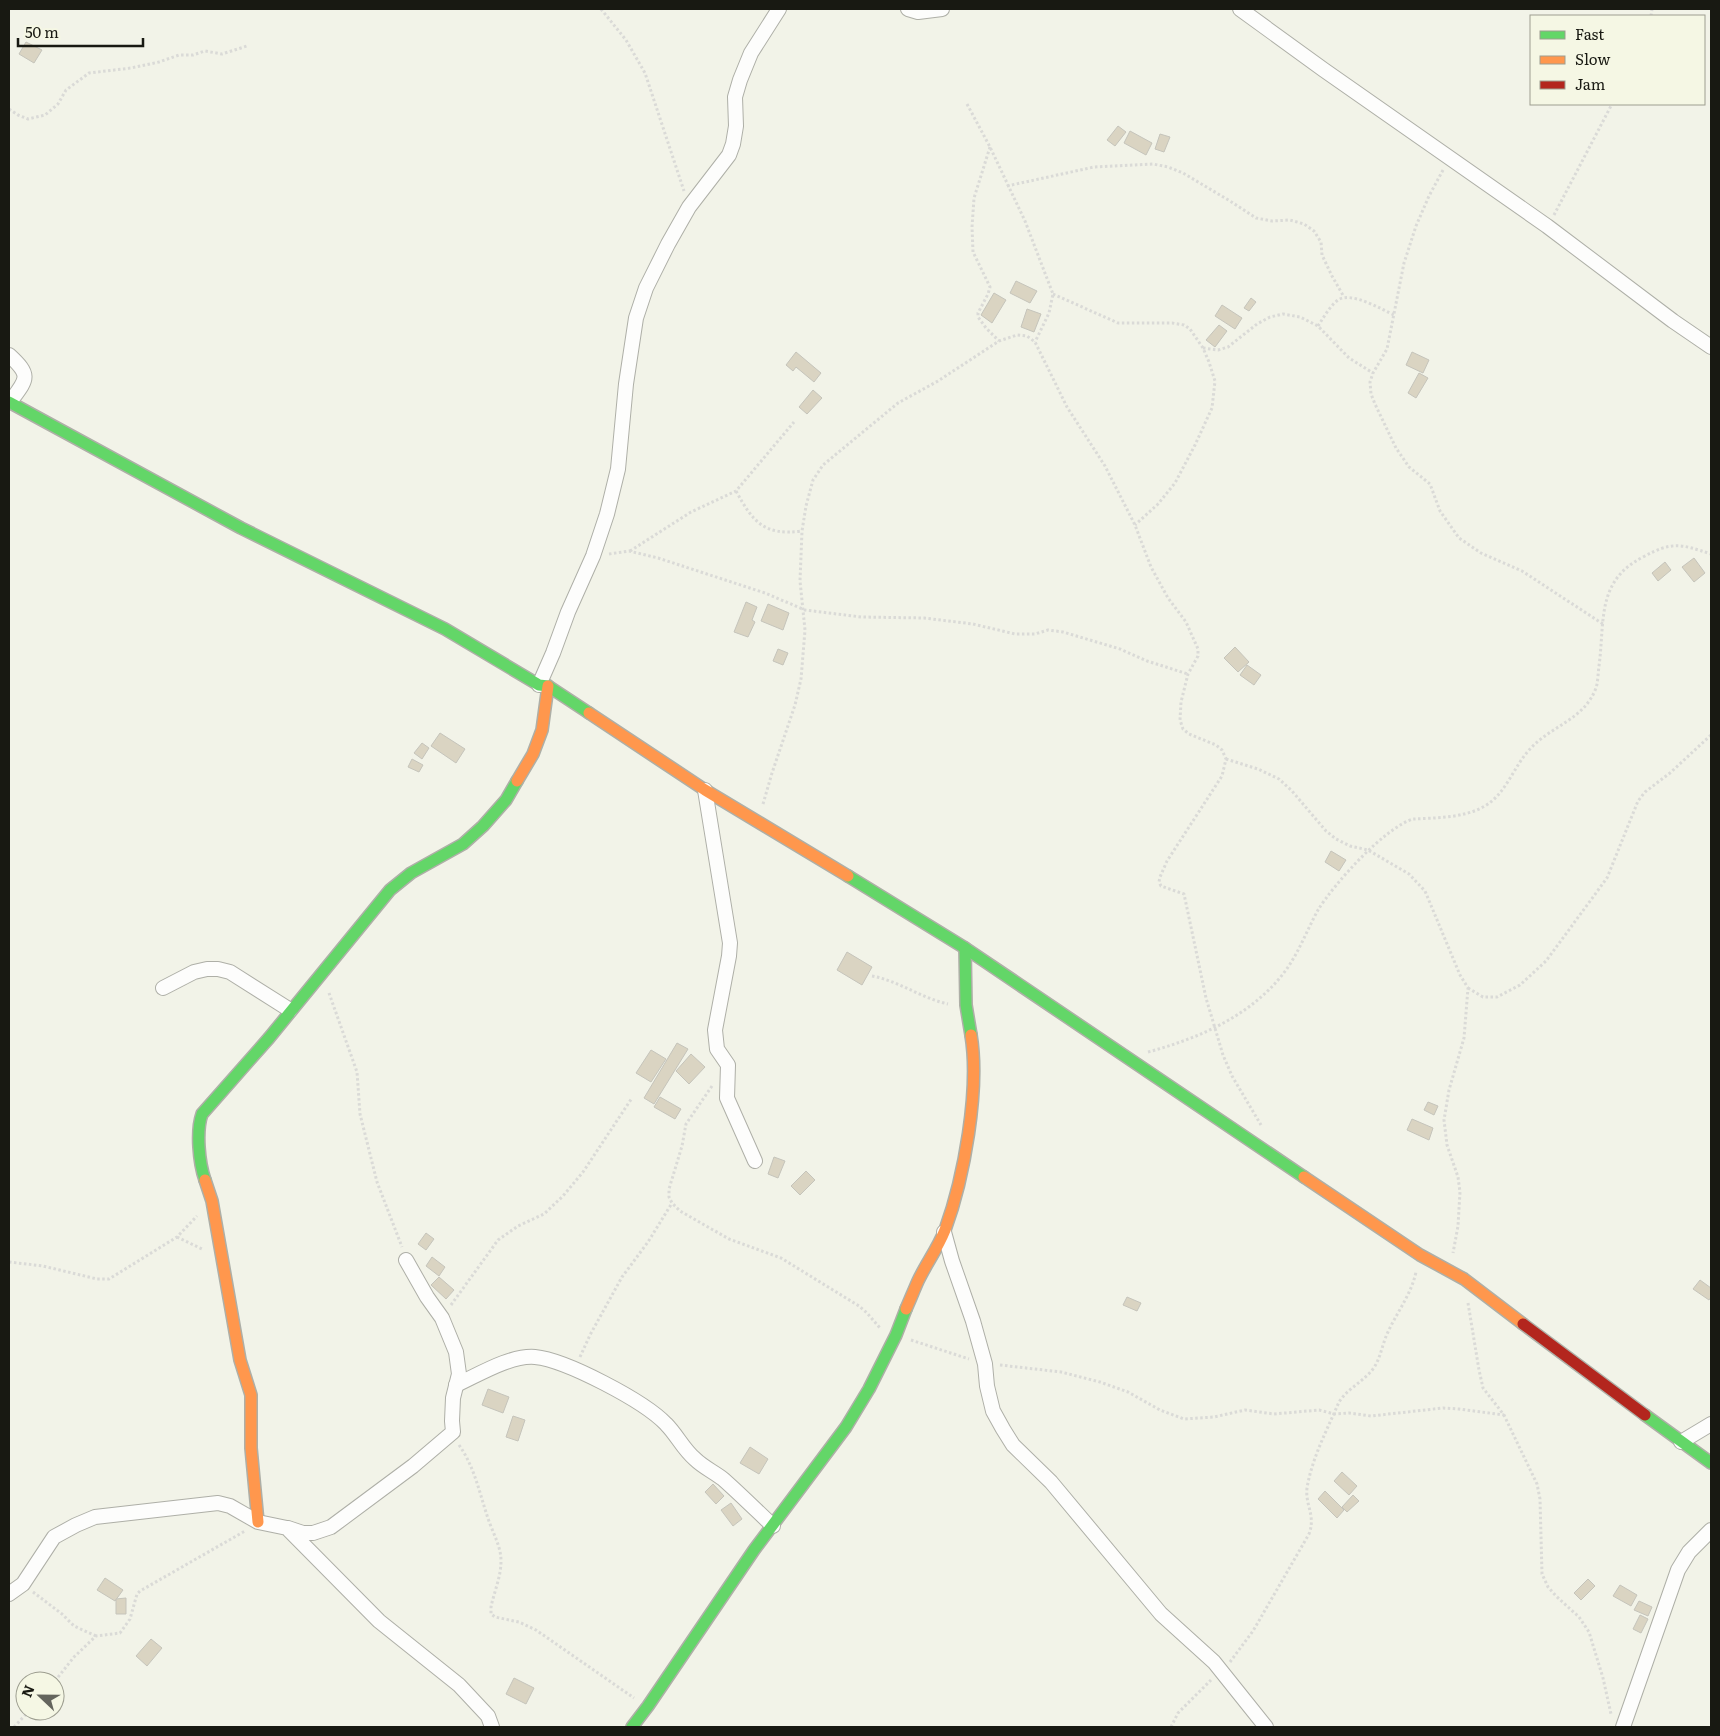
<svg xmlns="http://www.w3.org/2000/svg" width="1720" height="1736" font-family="Literata,serif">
	<rect width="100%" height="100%" fill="#f2f3e8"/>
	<g fill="#dad4c2" stroke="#c5c4bb">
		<path d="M26,42L42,50L34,63L19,54Z"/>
		<path d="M1118,126L1126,132L1115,146L1107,140Z"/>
		<path d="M1130,131L1152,143L1146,155L1124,143Z"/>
		<path d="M1160,134L1170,137L1164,152L1155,149Z"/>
		<path d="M1016,281L1037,291L1030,303L1010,293Z"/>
		<path d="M994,293L1006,300L992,323L981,315Z"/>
		<path d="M1251,298L1256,302L1249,311L1244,308Z"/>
		<path d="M1222,305L1242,318L1235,329L1215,316Z"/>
		<path d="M1027,309L1041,314L1034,332L1021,327Z"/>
		<path d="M1219,325L1227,331L1215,347L1206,340Z"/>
		<path d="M796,352L821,373L814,382L796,367L793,371L786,365Z"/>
		<path d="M1412,352L1429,360L1423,373L1406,365Z"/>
		<path d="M1419,373L1428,378L1416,398L1408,393Z"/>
		<path d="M813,390L822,398L807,414L799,407Z"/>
		<path d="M1694,558L1705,573L1694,582L1682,567Z"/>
		<path d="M1665,562L1671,570L1658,581L1652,573Z"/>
		<path d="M746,602L757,607L752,620L755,622L748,637L734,632Z"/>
		<path d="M768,604L789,613L783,630L761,621Z"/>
		<path d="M1235,647L1249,662L1238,672L1224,658Z"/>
		<path d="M778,649L788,653L783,665L773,661Z"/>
		<path d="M1247,665L1261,675L1254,685L1240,675Z"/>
		<path d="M440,733L465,749L456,763L431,746Z"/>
		<path d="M422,743L429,748L422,759L414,753Z"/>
		<path d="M412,759L423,765L419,772L408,767Z"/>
		<path d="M1331,851L1346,860L1339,871L1325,862Z"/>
		<path d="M847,952L872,967L862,985L837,970Z"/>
		<path d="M677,1043L688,1049L654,1104L644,1098Z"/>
		<path d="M651,1050L666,1059L651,1082L636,1073Z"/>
		<path d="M691,1054L705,1067L689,1084L676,1071Z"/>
		<path d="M660,1097L681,1109L675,1119L654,1107Z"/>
		<path d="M1428,1102L1438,1106L1434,1115L1424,1110Z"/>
		<path d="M1412,1119L1433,1128L1429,1140L1407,1130Z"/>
		<path d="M774,1157L785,1161L778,1178L768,1174Z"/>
		<path d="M806,1171L815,1180L800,1195L791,1186Z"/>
		<path d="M426,1233L434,1239L426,1250L418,1244Z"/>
		<path d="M432,1257L445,1267L439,1276L426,1266Z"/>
		<path d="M439,1277L454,1290L446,1299L431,1285Z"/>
		<path d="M1700,1280L1711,1288V1297L1709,1300L1693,1289Z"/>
		<path d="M1127,1297L1141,1303L1137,1311L1123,1305Z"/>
		<path d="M488,1389L509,1397L503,1413L482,1405Z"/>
		<path d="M513,1416L525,1420L518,1441L506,1437Z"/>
		<path d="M750,1447L768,1459L759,1474L740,1463Z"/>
		<path d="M1342,1472L1357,1486L1349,1495L1334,1481Z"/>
		<path d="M713,1484L724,1496L716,1504L705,1492Z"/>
		<path d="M1325,1491L1344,1510L1337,1518L1318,1499Z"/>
		<path d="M1353,1495L1359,1501L1347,1512L1342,1507Z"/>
		<path d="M731,1503L742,1519L733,1526L721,1510Z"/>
		<path d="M105,1578L123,1590L115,1601L97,1590Z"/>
		<path d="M1588,1579L1595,1586L1581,1600L1574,1593Z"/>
		<path d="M1620,1585L1637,1595L1631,1606L1613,1596Z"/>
		<path d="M126,1598V1614H116V1599Z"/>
		<path d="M1639,1601L1652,1607L1648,1616L1634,1610Z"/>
		<path d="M1640,1615L1648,1619L1641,1633L1633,1629Z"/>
		<path d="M151,1639L162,1648L147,1666L136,1656Z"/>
		<path d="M514,1678L534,1688L526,1704L506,1694Z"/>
	</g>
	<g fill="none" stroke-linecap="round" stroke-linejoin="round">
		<g stroke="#aeafa7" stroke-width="16">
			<g id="street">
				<path d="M908,9L918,12L942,9"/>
				<path d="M1240,9L1324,70L1547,226L1673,321L1711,347"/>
				<path d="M9,355C32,376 27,379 10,402"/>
				<path d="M539,685L553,653L568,612L593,556L607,514L618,469L626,384L636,318L646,288L668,244L689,207L729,155L733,144L736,126L735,97L740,80L751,53L779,9"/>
				<path d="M705,790L730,943L729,956L715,1030L717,1049L728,1065L727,1098L755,1161"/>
				<path d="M163,988L194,972L207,969H218L230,972L290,1010"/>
				<path d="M944,1232L952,1261L973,1321L985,1364L987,1386L993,1411L1003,1429L1013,1445L1051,1482L1161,1614L1214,1662L1266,1727"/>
				<path d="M456,1385C478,1375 510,1355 535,1357C566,1360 644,1401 666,1424C677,1435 683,1449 695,1459C703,1467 714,1472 723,1479C740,1494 757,1511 773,1526"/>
				<path d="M1681,1442L1711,1424"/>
				<path d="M288,1528L303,1533H313L331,1527L413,1466L453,1432L452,1421L453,1398L459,1374L456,1352L442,1318L427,1297L406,1260"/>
				<path d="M9,1594L23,1584L54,1537L76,1525L95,1517L218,1503L230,1506L258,1522L287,1528L379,1621L459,1685L488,1716L492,1727"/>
				<path d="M1623,1727L1678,1570L1689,1552L1711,1530"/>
			</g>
		</g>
		<g stroke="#aeafa7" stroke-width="14">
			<g id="fast">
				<path d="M9,402L241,528L445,629L539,685L548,686L589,713"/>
				<path d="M848,876L965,948L1304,1177"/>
				<path d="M965,948L966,1005L971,1035"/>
				<path d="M205,1180C199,1163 196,1131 202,1114L269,1038L390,890L411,873L463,844L483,826L506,800L517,781"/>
				<path d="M1645,1415L1711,1463"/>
				<path d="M632,1727L648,1706L754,1550L846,1427L869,1389L896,1335L906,1309"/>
			</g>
		</g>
		<g stroke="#aeafa7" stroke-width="14">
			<g id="slow">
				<path d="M589,713L705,790L848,876"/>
				<path d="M517,781L533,754L542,730L548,686"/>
				<path d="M1304,1177L1420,1255L1464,1279L1523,1324"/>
				<path d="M205,1180L212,1201L240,1360L251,1395V1448L258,1522"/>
				<path d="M906,1309C910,1300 914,1290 918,1281C926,1264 938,1248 945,1230C964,1178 980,1090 971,1035"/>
			</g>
		</g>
		<g stroke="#aeafa7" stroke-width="14">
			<path id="jam" d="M1523,1324L1645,1415"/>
		</g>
		<g stroke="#dadad7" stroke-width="3" stroke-dasharray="2.5 2.5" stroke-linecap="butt">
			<path d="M601,9L626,40L645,73L684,191"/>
			<path d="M1651,16L1652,9"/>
			<path d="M967,104L990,147L1025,221L1053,294L1049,313L1035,342"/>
			<path d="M9,109L18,115L28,119L45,115L58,104L66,90L89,73L131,68L159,62L179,55H193L205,51L222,54L247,46"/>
			<path d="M990,147L974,198L972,227L973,252L990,287L988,294L978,313V317L986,328L999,341"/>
			<path d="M1443,170L1429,196L1416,226L1404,263L1387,349L1373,373L1370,382L1371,394L1375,404L1396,448L1409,467L1430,484L1440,511L1459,538L1481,553L1522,571L1603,624"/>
			<path d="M1007,186L1094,167L1153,164L1168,167L1183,173L1230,201L1256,218L1272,221L1290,220L1304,224L1314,231L1321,242L1322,255L1332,276L1344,297"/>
			<path d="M1554,215L1612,104"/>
			<path d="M1053,294L1118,323H1172L1184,325L1190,329L1203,348L1209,362L1215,381L1212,408L1195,445L1175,483L1158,504L1135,525"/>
			<path d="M1318,326C1324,317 1329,307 1338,300C1351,291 1381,309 1394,315"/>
			<path d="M1203,348L1218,350L1228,347L1257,324L1270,317L1283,314L1300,317L1318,326L1349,358L1373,373"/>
			<path d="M736,491C753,522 764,536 802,531"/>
			<path d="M630,551L691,512L736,491L794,422"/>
			<path d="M609,554L629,551L658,558L765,593L805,610L861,617L924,618L973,624L1015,634H1035L1048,630L1063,632L1120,649L1147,661L1188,674"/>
			<path d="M1226,759L1258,769L1279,779L1292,791L1326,831L1336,839L1350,846L1368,850L1409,874L1425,891L1460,975L1468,988L1464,1038L1449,1090L1444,1120L1447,1145L1458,1177L1460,1192L1458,1226L1453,1253"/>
			<path d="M763,804L772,773L795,705L801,679L805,630L800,581L802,531L806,506L813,480L823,465L898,403L938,381L999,341L1017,335L1027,336L1035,342L1067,407L1105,466L1135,525L1151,567L1168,598L1186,622L1198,649V656L1188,674L1181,702L1180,720L1183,729L1189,734L1216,745L1222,750L1226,759L1222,776L1167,861L1160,877L1159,882L1161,886L1184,894L1206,998L1223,1055L1232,1076L1261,1125"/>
			<path d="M872,976C899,981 921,998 948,1004"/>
			<path d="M1468,988L1483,997H1497L1520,985L1546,961L1607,878L1638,801L1645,792L1670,773L1711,735"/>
			<path d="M329,993L357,1072L360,1114L377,1182L402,1247"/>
			<path d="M1148,1052C1200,1038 1253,1015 1286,970C1299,952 1307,930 1318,910C1334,884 1384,828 1413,819C1435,818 1463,818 1483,807C1506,795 1513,767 1530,749C1552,725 1584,720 1596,688C1598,682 1598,673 1599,666C1605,621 1596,581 1643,557C1672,541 1681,544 1711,554"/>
			<path d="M712,1086L686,1124L682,1146L669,1189V1197L672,1203L680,1211L729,1239L781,1258L859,1306L867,1313L880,1328"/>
			<path d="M177,1237L202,1249"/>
			<path d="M9,1262L43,1266L97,1279H109L177,1237L197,1216"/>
			<path d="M1468,1303L1479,1370L1483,1388L1504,1415L1537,1484L1540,1499L1542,1574L1548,1587L1556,1596L1579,1617L1589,1632L1603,1678L1611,1714"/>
			<path d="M451,1305L498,1240L518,1226L544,1214L563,1196L583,1172L632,1098"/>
			<path d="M911,1340L969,1359"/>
			<path d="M580,1357L590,1335L622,1277L648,1242L672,1203"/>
			<path d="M1000,1365L1061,1372L1100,1382L1128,1392L1160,1410L1184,1419L1214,1417L1245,1410L1274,1414L1319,1410L1334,1414L1349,1413L1371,1416L1443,1408L1459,1409L1504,1415"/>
			<path d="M459,1445C476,1469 480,1497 490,1524C495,1537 501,1548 501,1561C501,1577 494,1592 491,1607V1614L495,1617L519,1622L536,1630L634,1698"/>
			<path d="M33,1592L62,1614L74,1626L96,1636"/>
			<path d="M1230,1662L1253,1631L1309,1534C1316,1516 1305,1505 1307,1488C1312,1458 1327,1430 1339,1402C1348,1388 1363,1382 1373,1369C1381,1358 1382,1344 1388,1332C1397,1312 1411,1295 1416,1272"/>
			<path d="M55,1681L74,1657L96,1636L120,1633L130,1619L137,1594L140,1591L245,1531"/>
			<path d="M14,1727L29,1711"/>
			<path d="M1171,1727L1178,1713L1211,1680"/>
		</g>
		<use href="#street" stroke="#fdfdfc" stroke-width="14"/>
		<use href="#fast" stroke="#63d668" stroke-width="11"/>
		<use href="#slow" stroke="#ff974d" stroke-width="11"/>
		<use href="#jam" stroke="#b3261e" stroke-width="11"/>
	</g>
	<rect width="1720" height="1736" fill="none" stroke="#181912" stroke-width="20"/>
	<rect x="1530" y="15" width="175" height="90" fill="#f5f7e4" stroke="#9d9e90"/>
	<rect x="1540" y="31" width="25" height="8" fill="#63d668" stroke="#9d9e90"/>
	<text x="1575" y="40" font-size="15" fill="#181912">Fast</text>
	<rect x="1540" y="56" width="25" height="8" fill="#ff974d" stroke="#9d9e90"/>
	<text x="1575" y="65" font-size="15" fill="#181912">Slow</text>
	<rect x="1540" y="81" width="25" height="8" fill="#b3261e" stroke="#9d9e90"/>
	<text x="1575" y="90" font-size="15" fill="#181912">Jam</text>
	<g transform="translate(40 1696) rotate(292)"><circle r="24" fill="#f5f7e4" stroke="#9d9e90"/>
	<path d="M0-4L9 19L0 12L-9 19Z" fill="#64655d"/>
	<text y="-8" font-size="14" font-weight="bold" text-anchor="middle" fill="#181912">N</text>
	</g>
	<path d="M18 38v8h125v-8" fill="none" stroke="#181912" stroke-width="2.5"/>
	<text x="25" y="38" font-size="15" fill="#181912" stroke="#f5f7e4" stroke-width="4" paint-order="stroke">50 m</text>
</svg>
